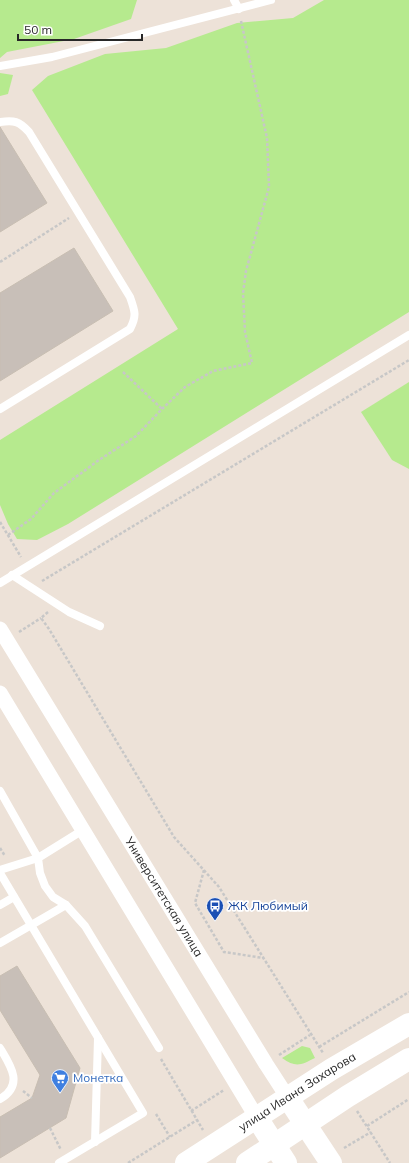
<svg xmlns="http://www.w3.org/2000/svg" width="409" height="1163" font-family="Mulish,sans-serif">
	<rect width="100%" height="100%" fill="#ede2d8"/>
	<g fill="#b6ea8e">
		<path d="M0,0H137L131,19L74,39L7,52L0,58Z"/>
		<path d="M324,0H409V312L68,524L37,540L17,539L8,524L0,505V440L178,329L32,90L48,76L105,54L166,48L237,23L293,18Z"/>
		<path d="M0,73L13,75L8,94L0,96Z"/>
		<path d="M409,382V469L392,460L361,412Z"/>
		<path d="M302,1046L310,1048L315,1058C301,1065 296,1068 282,1058Z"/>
	</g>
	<g fill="#c8bfb8" stroke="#c8beb2">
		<path d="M0,127L47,203L0,232Z"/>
		<path d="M74,248L113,311L0,381V293Z"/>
		<path d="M17,966L80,1068L66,1118L0,1158V1117L32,1098L40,1075L0,1010V976Z"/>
	</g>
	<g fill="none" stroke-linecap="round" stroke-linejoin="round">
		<g stroke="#c7c7c7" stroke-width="2.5" stroke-dasharray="3 2" stroke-linecap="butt">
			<path d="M0,262L69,218"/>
			<path d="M123,372L162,409"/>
			<path d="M0,522L21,557"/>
			<path d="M8,535L31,519L54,493L99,460L136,436L162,409L185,387L213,371L252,363L245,332L243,293L246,271L269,187L267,138L241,21"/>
			<path d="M42,581L409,360"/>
			<path d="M48,612L41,618L49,629L174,837L219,887L323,1053"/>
			<path d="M19,632L41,618"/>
			<path d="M0,848L5,856"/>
			<path d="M204,870L195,903L224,952L263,958"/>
			<path d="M319,1047L409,992"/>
			<path d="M279,1055L310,1035"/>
			<path d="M161,1059L203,1130"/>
			<path d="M23,1091L32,1098"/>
			<path d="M191,1111L224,1090"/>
			<path d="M357,1111L390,1163"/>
			<path d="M156,1114L170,1137"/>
			<path d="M367,1126L409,1099"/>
			<path d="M50,1128L61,1150"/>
			<path d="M344,1148L371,1132"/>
			<path d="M128,1163L197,1120"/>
		</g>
		<g stroke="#fff" stroke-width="8">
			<path d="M234,0L239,9"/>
			<path d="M0,66L52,57L271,0"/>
			<path d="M0,122C14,120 19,121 29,132L130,297C135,311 137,316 130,329L0,409"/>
			<path d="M12,575L69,612L100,626"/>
			<path d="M0,583L409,335"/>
			<path d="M0,791L38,858L40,873L45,886L53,897L66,905L85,926L159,1048"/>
			<path d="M0,870L38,858L83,830"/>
			<path d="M0,873L143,1113L59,1163"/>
			<path d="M0,905L14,897"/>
			<path d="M0,943L66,905"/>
			<path d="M0,1048C11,1066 24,1085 0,1099"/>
			<path d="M95,1142L98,1038"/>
		</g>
		<g stroke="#fff" stroke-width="15">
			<path id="s1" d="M0,629L266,1064L288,1098"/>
			<path d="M0,693L257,1118"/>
		</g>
		<g stroke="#fff" stroke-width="22">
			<path d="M288,1098L331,1163"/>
			<path d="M257,1118L286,1163"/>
			<path id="s2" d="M186,1163L332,1069L409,1024"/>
			<path d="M247,1163L348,1096L409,1059"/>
		</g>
	</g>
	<defs>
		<g id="bus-pin" transform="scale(0.9)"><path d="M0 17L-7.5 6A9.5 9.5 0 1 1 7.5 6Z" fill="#1a4fb4" stroke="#fff"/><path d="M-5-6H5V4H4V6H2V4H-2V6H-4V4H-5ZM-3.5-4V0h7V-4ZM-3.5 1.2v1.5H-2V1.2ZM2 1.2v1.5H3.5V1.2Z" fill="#fff"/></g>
		<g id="supermarket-pin" transform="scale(0.9)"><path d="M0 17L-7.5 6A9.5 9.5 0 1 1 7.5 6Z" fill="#3f7fe0" stroke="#fff"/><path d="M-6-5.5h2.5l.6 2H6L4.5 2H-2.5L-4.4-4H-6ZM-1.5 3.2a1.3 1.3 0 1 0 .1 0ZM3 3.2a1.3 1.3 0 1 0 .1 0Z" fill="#fff"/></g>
	</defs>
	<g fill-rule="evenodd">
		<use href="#bus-pin" x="215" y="906"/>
		<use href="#supermarket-pin" x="60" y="1078"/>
	</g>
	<g text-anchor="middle" stroke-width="3.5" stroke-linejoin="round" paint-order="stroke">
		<g font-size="12" fill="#282828" stroke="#fff">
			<text dy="4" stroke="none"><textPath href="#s1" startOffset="314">Университетская улица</textPath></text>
			<text dy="4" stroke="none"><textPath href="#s2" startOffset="132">улица Ивана Захарова</textPath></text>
		</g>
		<g font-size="12" fill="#164399" stroke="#fff" text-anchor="start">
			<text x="228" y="910">ЖК Любимый</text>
		</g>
		<g font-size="12" fill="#366cbe" stroke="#fff" text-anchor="start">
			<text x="73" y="1082">Монетка</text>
		</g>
	</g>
	<path d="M18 34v6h124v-6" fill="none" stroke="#282828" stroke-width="2"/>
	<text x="24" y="34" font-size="12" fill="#282828" stroke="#ffffff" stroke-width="3" paint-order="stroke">50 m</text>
</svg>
